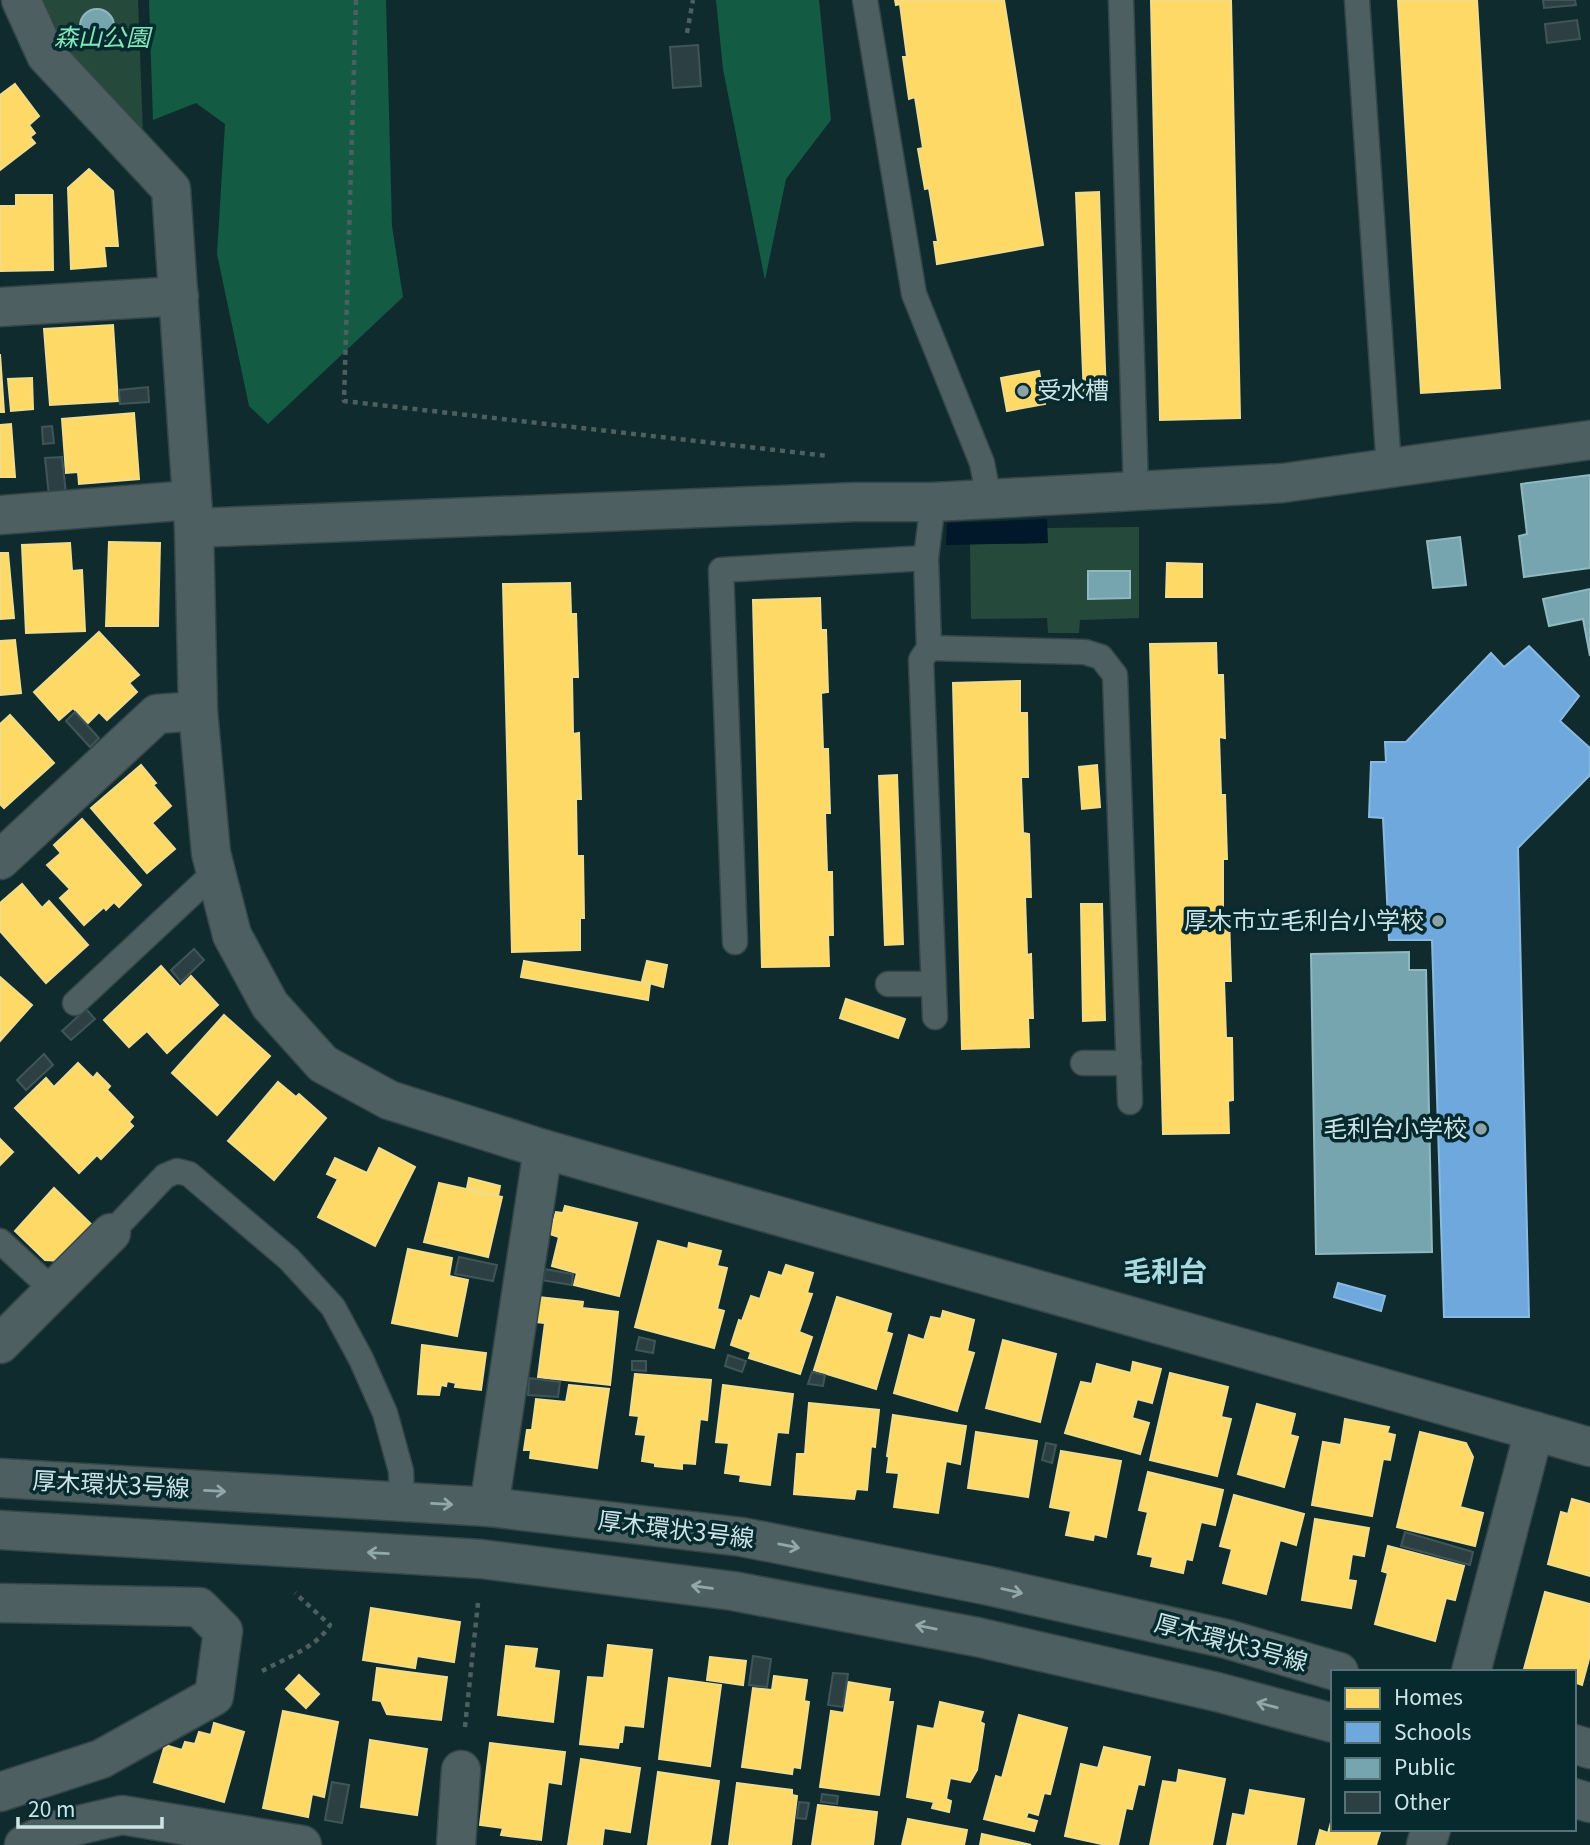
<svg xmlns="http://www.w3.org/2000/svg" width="1590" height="1845" font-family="Georgia,'Noto Sans JP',serif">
	<rect width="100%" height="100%" fill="#102b2e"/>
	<g fill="#254a3c">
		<path d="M35,0H138L143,134L55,42Z"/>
		<path d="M1139,527V618L1080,620L1079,633H1048L1047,618L971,619L970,544L1047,543V528Z"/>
	</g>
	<g fill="#145b44">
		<path d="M149,0H386L392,226L403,297L268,424L249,406L217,254L225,124L196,103L153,120Z"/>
		<path d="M716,0H819L831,120L786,179L765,280L723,69Z"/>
	</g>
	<path fill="#01172a" d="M1047,519L1048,543L946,545L947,523Z"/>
	<g fill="#ffd966" stroke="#f0dc8d" stroke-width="2">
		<path d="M895,0H1004L1043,245L937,264L934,242H938L929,188L925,189L918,149L923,148L915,97L909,99L903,57H907L900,4L896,5Z"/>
		<path d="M1151,0H1231L1240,418L1160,420Z"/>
		<path d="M1398,0H1477L1500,388L1421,393Z"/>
		<path d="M15,84L39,116L29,125L35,133L30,137L35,143L0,170V95Z"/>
		<path d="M89,169L113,191L118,246H104L106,266L71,269L68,188Z"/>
		<path d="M1099,192L1106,398L1084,399L1076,193Z"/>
		<path d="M16,195H52L53,270L0,271V206H16Z"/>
		<path d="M113,325L118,401L50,405L44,329Z"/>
		<path d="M0,354L4,412H0Z"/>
		<path d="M1039,371L1045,404L1007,411L1001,378Z"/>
		<path d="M32,378L33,409L11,411L8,379Z"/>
		<path d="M134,413L139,479L79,484L78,472L66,473L62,419Z"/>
		<path d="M11,424L15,477H0V425Z"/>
		<path d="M109,542L160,543L158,626H106Z"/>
		<path d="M70,543L72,571L82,570L85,631L26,633L22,545Z"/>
		<path d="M0,553H8L14,618L0,619Z"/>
		<path d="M1167,563L1202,564V597H1166Z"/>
		<path d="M570,583L571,614H576L578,677H572L573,734L579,733L581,799H576L577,856H583L584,918H580V950L512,952L503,584Z"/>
		<path d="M820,598L821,630H826L828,692L821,693L823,749H828L830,813H825L827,872H832L833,935H828L829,966L762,967L753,600Z"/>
		<path d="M99,632L139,675L129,683L137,692L107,720L99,712L88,723L73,708L59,720L34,692Z"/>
		<path d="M15,640L21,693L0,695V641Z"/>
		<path d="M1216,643L1217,675H1223L1225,738L1219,737L1221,795H1225L1227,859H1223V917L1229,916L1231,981H1224L1226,1038H1232L1233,1100L1228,1101L1229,1133L1163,1134L1150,644Z"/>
		<path d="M1020,681V713H1027L1028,777H1021L1023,833L1029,834L1031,897H1025L1027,955L1031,954L1033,1018H1028L1029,1047L962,1049L953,683Z"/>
		<path d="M10,715L54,763L4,808L0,804V724Z"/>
		<path d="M141,765L156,783L153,785L171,806L152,823L175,849L147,873L91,808Z"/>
		<path d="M1097,765L1100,807L1082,809L1079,767Z"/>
		<path d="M897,775L903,944L885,945L879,776Z"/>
		<path d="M82,819L141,885L119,907L114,902L106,910L104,907L84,925L60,898L70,889L47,865L61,853L54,845Z"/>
		<path d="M22,884L42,908L49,901L88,945L46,983L0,931V903Z"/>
		<path d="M1081,904H1102L1105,1020L1083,1021Z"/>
		<path d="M524,961L650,984L648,1000L521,977Z"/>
		<path d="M647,961L667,965L663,987L642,981Z"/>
		<path d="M161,966L180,987L191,976L218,1005L167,1053L147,1031L129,1047L104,1020Z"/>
		<path d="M0,977L32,1005L0,1041Z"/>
		<path d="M846,999L905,1019L898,1038L840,1018Z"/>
		<path d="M224,1015L270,1056L217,1115L172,1073Z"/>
		<path d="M78,1063L93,1078L97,1073L110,1086L107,1090L133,1117L129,1122L133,1126L101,1159L97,1155L79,1173L15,1108L46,1078L54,1087Z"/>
		<path d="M278,1082L296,1097L299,1094L326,1118L274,1180L228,1141Z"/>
		<path d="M0,1139L13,1152L0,1165Z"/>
		<path d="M379,1148L415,1167L375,1246L318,1217L338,1179L327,1174L335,1158L367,1173Z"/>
		<path d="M469,1178L500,1186L498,1196L467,1188Z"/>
		<path d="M439,1183L502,1197L488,1257L424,1242Z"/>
		<path d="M54,1188L94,1227L61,1261L45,1260L15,1231Z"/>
		<path d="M565,1206L637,1223L619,1296L574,1285L577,1273L552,1266L559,1237L550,1234L556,1212L563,1213Z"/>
		<path d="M658,1241L688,1249L689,1243L721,1251L717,1266L727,1268L717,1309L724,1311L714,1348L635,1327Z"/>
		<path d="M408,1249L452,1258L449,1276L468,1280L457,1336L392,1323Z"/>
		<path d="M786,1265L813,1273L807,1293L812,1294L799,1332L812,1337L800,1374L749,1358L751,1352L731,1345L739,1320L742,1321L751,1296L760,1299L769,1272L782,1276Z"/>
		<path d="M538,1297L583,1302L582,1308L618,1312L610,1385L538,1377L545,1323L536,1322Z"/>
		<path d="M837,1297L891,1314L886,1332L892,1334L876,1389L814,1370Z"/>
		<path d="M943,1311L974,1320L967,1351L974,1353L957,1411L894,1393L909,1335L924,1340L931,1317L941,1319Z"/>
		<path d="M1003,1340L1056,1354L1040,1422L986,1408Z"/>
		<path d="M422,1345L486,1353L481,1390L455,1387L456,1383L447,1381L446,1386L441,1385L439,1395L418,1394Z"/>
		<path d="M1133,1362L1161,1369L1152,1403L1137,1399L1132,1418L1149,1423L1140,1454L1065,1433L1081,1382L1092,1384L1097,1364L1131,1373Z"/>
		<path d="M1170,1373L1228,1387L1221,1417L1231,1419L1217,1476L1150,1460Z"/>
		<path d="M635,1374L711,1380L707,1420L700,1419L695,1464L682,1463V1469L655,1466V1463L642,1461L646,1435L636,1434L639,1416L630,1415Z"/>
		<path d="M569,1385L609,1389L597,1468L530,1458L531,1450H524L527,1430H532L536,1399L566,1402Z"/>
		<path d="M723,1385L793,1394L788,1433L777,1432L770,1485L740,1481L741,1475L725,1473L729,1443L716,1442Z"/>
		<path d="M809,1403L879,1410L875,1447L871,1446L867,1490L856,1489L854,1499L794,1494L797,1454H805Z"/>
		<path d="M1257,1404L1295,1414L1290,1435L1298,1437L1284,1487L1238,1474Z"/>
		<path d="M893,1415L966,1426L960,1464L946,1461L938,1513L894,1507L899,1473L887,1472L889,1457L887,1456Z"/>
		<path d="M1345,1419L1389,1427L1387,1433L1395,1435L1390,1460L1383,1459L1372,1516L1312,1505L1323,1442L1341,1445Z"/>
		<path d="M976,1432L1037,1441L1028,1497L968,1488Z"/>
		<path d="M1420,1432L1466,1443L1473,1457L1460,1507L1483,1513L1475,1546L1397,1527Z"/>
		<path d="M1061,1451L1121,1461L1106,1537L1094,1534L1093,1540L1066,1535L1071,1511L1050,1507Z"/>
		<path d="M1148,1472L1223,1490L1215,1525L1201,1522L1192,1560L1186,1559L1183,1573L1151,1566L1153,1557L1138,1554L1148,1512L1139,1510Z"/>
		<path d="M1234,1495L1304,1514L1296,1545L1280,1540L1266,1594L1223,1583L1232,1549L1220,1546Z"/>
		<path d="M1572,1499L1590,1504V1576L1548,1564L1561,1512L1568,1514Z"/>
		<path d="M1315,1519L1369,1528L1364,1556L1352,1554L1348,1580L1356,1581L1351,1608L1302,1600Z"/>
		<path d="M1388,1546L1464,1566L1455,1600L1446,1598L1435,1641L1375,1624L1388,1573L1382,1571Z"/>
		<path d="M1545,1592L1590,1604V1655L1582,1685L1574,1682V1672H1535L1524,1669Z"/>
		<path d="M371,1608L460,1622L454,1662L417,1656L415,1668L363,1660Z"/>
		<path d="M608,1645L652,1650L643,1727L624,1725L622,1742H619L618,1748L580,1744L588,1677L604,1678Z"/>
		<path d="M506,1646L537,1649L534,1668L559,1671L553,1722L498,1715Z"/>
		<path d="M710,1657L746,1661L743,1685L707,1680Z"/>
		<path d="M377,1668L447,1677L441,1720L387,1714L381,1701L373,1700Z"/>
		<path d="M299,1675L319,1694L306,1708L286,1689Z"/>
		<path d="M774,1676L807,1680L804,1701L809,1702L800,1768L793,1767L792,1774L742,1767L753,1688L772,1690Z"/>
		<path d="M669,1678L721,1685L710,1766L659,1759Z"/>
		<path d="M848,1682L890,1689L888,1702H893L879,1795L820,1787L831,1711L844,1713Z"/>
		<path d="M940,1702L983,1712L980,1722L984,1724L977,1770L970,1782L950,1778L946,1799L951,1801L949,1812L932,1808L934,1802L907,1797L918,1726L934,1729Z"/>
		<path d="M283,1711L338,1722L324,1797L312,1794L308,1817L263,1808Z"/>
		<path d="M1019,1715L1067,1728L1050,1794L1044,1793L1038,1815L1028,1812L1026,1818L1037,1821L1034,1831L984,1819L996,1776L1002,1778Z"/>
		<path d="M214,1723L244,1732L224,1802L154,1782L165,1745L182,1750L185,1742L195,1744L199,1732L211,1735Z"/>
		<path d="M370,1740L427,1749L417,1815L361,1807Z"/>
		<path d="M490,1743L565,1752L561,1784L548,1782L541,1840L501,1835L503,1828L480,1825Z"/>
		<path d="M1104,1747L1150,1757L1144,1785L1138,1784L1132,1809L1126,1808L1118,1845H1106L1065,1836L1081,1764L1098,1768Z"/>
		<path d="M581,1759L640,1768L630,1832L604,1828L602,1845H568Z"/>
		<path d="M1179,1770L1225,1779L1212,1845H1150L1163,1781L1177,1783Z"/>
		<path d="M658,1772L719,1781L710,1845H648Z"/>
		<path d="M737,1783L792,1790V1795L797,1796L791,1845H729Z"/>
		<path d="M1250,1790L1304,1799L1296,1845H1227L1233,1814L1245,1816Z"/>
		<path d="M818,1805L877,1812L873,1845H812Z"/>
		<path d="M1333,1815V1829H1381L1376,1845H1316L1320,1830L1328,1833Z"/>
		<path d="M908,1819L967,1830L964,1845H902Z"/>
		<path d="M982,1834L1031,1845H980Z"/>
	</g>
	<g fill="#6fa8dc" stroke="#8bbadf" stroke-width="2">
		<path d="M1529,646L1579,696L1560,721L1590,748V775L1518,848L1529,1317H1444L1432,940H1389L1383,818L1369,817L1371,762H1386L1385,742H1406L1491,653L1504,667Z"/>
		<path d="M1338,1283L1385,1296L1381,1311L1334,1297Z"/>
	</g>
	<g fill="#76a5af" stroke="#90b8c0" stroke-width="2">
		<circle cx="97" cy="26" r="17"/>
		<path d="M1590,475V568L1524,577L1519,536L1527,534L1521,484Z"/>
		<path d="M1460,537L1466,585L1433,588L1427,541Z"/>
		<path d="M1088,571H1130V598L1088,599Z"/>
		<path d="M1590,589V656L1583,619L1549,626L1543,599Z"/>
		<path d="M1409,952V970H1426L1432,1252L1316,1254L1311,954Z"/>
	</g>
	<g fill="#2c4044" stroke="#405558" stroke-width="2">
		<path d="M1543,0H1575L1576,5L1544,8Z"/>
		<path d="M1577,20L1580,39L1547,43L1545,24Z"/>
		<path d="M698,45L701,86L673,88L670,47Z"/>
		<path d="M148,387L149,402L120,404L119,390Z"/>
		<path d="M52,426L54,443L43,444L42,427Z"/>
		<path d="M62,457L66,494L49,496L45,458Z"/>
		<path d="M75,712L99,738L90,747L66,721Z"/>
		<path d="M194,949L204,960L181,982L171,970Z"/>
		<path d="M86,1009L95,1019L71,1040L62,1031Z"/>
		<path d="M44,1054L53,1065L26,1090L17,1080Z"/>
		<path d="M459,1257L497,1265L493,1281L455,1274Z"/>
		<path d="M544,1269L573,1274L572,1285L541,1280Z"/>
		<path d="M639,1337L655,1341L653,1353L636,1350Z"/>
		<path d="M728,1355L746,1361L742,1372L725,1366Z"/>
		<path d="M632,1361H646V1371L632,1370Z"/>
		<path d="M812,1372L825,1375L823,1386L808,1384Z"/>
		<path d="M529,1378L560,1382L558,1397L528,1395Z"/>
		<path d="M1046,1443L1056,1445L1052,1463L1042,1460Z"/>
		<path d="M1405,1532L1473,1552L1470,1565L1401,1546Z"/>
		<path d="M753,1656L771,1659L767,1687L749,1685Z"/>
		<path d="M833,1673L848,1674L843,1707L828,1705Z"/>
		<path d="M332,1782L349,1785L342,1823L325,1820Z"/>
		<path d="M822,1794L838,1796L837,1804L821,1802Z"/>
		<path d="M799,1802L809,1803L806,1819L797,1818Z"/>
	</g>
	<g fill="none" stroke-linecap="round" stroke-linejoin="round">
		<g stroke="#344648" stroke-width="27">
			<g id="lane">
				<path d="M865,0L914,294L982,463L989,499"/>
				<path d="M1121,0L1136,491"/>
				<path d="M1357,0L1389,468"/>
				<path d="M933,502L926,558L929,648L921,660L935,1017"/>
				<path d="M929,648L1085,652L1101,657L1115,675L1130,1102"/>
				<path d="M735,942L721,570L926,558"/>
				<path d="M888,984H933"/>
				<path d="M75,1003L214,873"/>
				<path d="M1083,1063H1129"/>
				<path d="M111,1233L165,1176L177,1171L189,1174L289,1259L333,1307L361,1359L385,1413L401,1471L402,1502"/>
				<path d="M0,1241L54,1291"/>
			</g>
		</g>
		<g stroke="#344648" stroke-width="41">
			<g id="street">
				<path d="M21,0L46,55L171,189L194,528L198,711L211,853L232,935L270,1005L323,1064L389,1100L543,1149L1534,1431"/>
				<path d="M0,307L179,296"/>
				<path d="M0,515L191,500"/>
				<path d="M194,528L855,502H933L1283,483L1590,440"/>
				<path d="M0,860L157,714L198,711"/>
				<path d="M0,1344L111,1233"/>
				<path d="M489,1507L543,1149"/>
				<path d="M0,1603L199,1607L223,1631L214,1696L101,1759L0,1792"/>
				<path d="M1471,1672L1534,1431L1590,1447"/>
				<path d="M24,1845L49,1832L122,1815L302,1845"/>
				<path d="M456,1845L461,1770"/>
				<path d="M1426,1845L1431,1829"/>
			</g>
		</g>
		<g stroke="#344648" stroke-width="41">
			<g id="secondary">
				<path d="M0,1478L489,1507L742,1537L985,1585L1227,1639L1339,1672"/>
				<path d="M0,1530L481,1559L733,1591L977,1637L1217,1692L1333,1723"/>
				<path d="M1574,1744L1590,1749"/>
				<path d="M1574,1798L1590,1803"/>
			</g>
		</g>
		<g stroke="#4e5f60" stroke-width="4.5" stroke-dasharray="5 5" stroke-linecap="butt">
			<path d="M356,0L344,401L828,456"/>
			<path d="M687,33L693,0"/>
			<path d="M262,1671C284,1659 317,1647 330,1625L295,1593"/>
			<path d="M465,1727L478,1603"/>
		</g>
		<use href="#lane" stroke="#4d5f61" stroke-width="24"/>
		<use href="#street" stroke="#4d5f61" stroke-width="38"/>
		<use href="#secondary" stroke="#4d5f61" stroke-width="38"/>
	</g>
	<defs><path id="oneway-shaft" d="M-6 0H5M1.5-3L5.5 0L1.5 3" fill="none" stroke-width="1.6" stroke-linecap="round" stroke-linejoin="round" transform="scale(1.75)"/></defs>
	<g stroke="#93a8ab">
		<use href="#oneway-shaft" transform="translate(215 1491) rotate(3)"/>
		<use href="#oneway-shaft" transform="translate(442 1504) rotate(3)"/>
		<use href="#oneway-shaft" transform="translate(789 1546) rotate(11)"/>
		<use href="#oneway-shaft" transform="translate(378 1553) rotate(-177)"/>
		<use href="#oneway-shaft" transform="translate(702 1587) rotate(-173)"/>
		<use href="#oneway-shaft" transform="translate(1012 1591) rotate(13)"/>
		<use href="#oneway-shaft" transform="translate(926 1627) rotate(-169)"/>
		<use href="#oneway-shaft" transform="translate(1267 1705) rotate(-165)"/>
	</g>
	<g fill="#8ba3a6" stroke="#062a2e" stroke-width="2.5">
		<circle cx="1023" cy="391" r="7"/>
		<circle cx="1438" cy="921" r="7"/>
		<circle cx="1481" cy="1129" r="7"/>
	</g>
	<g text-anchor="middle" stroke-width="7" stroke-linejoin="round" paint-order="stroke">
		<g font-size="24" font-style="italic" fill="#80e7ba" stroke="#062a2e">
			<text x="102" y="46">森山公園</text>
		</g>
		<g font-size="24" fill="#cde4e7" stroke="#062a2e" text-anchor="end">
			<text x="1037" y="399" text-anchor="start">受水槽</text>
			<text x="1424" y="929">厚木市立毛利台小学校</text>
			<text x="1467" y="1137">毛利台小学校</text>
		</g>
		<g font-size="24" fill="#cde4e7" stroke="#062a2e">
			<text transform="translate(111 1485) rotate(3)" y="8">厚木環状3号線</text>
			<text transform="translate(676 1530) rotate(7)" y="8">厚木環状3号線</text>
			<text transform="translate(1231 1643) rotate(15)" y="8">厚木環状3号線</text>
		</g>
		<g font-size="28" font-weight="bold" fill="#aad9df" stroke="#062a2e">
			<text x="1165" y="1281">毛利台</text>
		</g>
	</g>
	<rect x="1331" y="1670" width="245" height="161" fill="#062a2e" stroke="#567478" stroke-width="2"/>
	<rect x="1345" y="1688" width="35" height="21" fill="#ffd966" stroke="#567478" stroke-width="2"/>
	<text x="1394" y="1705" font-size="21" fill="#cde4e7">Homes</text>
	<rect x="1345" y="1722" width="35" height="21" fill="#6fa8dc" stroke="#567478" stroke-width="2"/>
	<text x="1394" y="1740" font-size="21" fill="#cde4e7">Schools</text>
	<rect x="1345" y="1758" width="35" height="21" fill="#76a5af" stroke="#567478" stroke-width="2"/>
	<text x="1394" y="1775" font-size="21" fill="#cde4e7">Public</text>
	<rect x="1345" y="1792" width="35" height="21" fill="#2c4044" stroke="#567478" stroke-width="2"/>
	<text x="1394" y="1810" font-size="21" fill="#cde4e7">Other</text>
	<path d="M18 1817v10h144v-10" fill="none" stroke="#cde4e7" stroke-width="3.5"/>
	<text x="28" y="1817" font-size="21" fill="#cde4e7" stroke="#062a2e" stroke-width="5" paint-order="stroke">20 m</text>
</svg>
